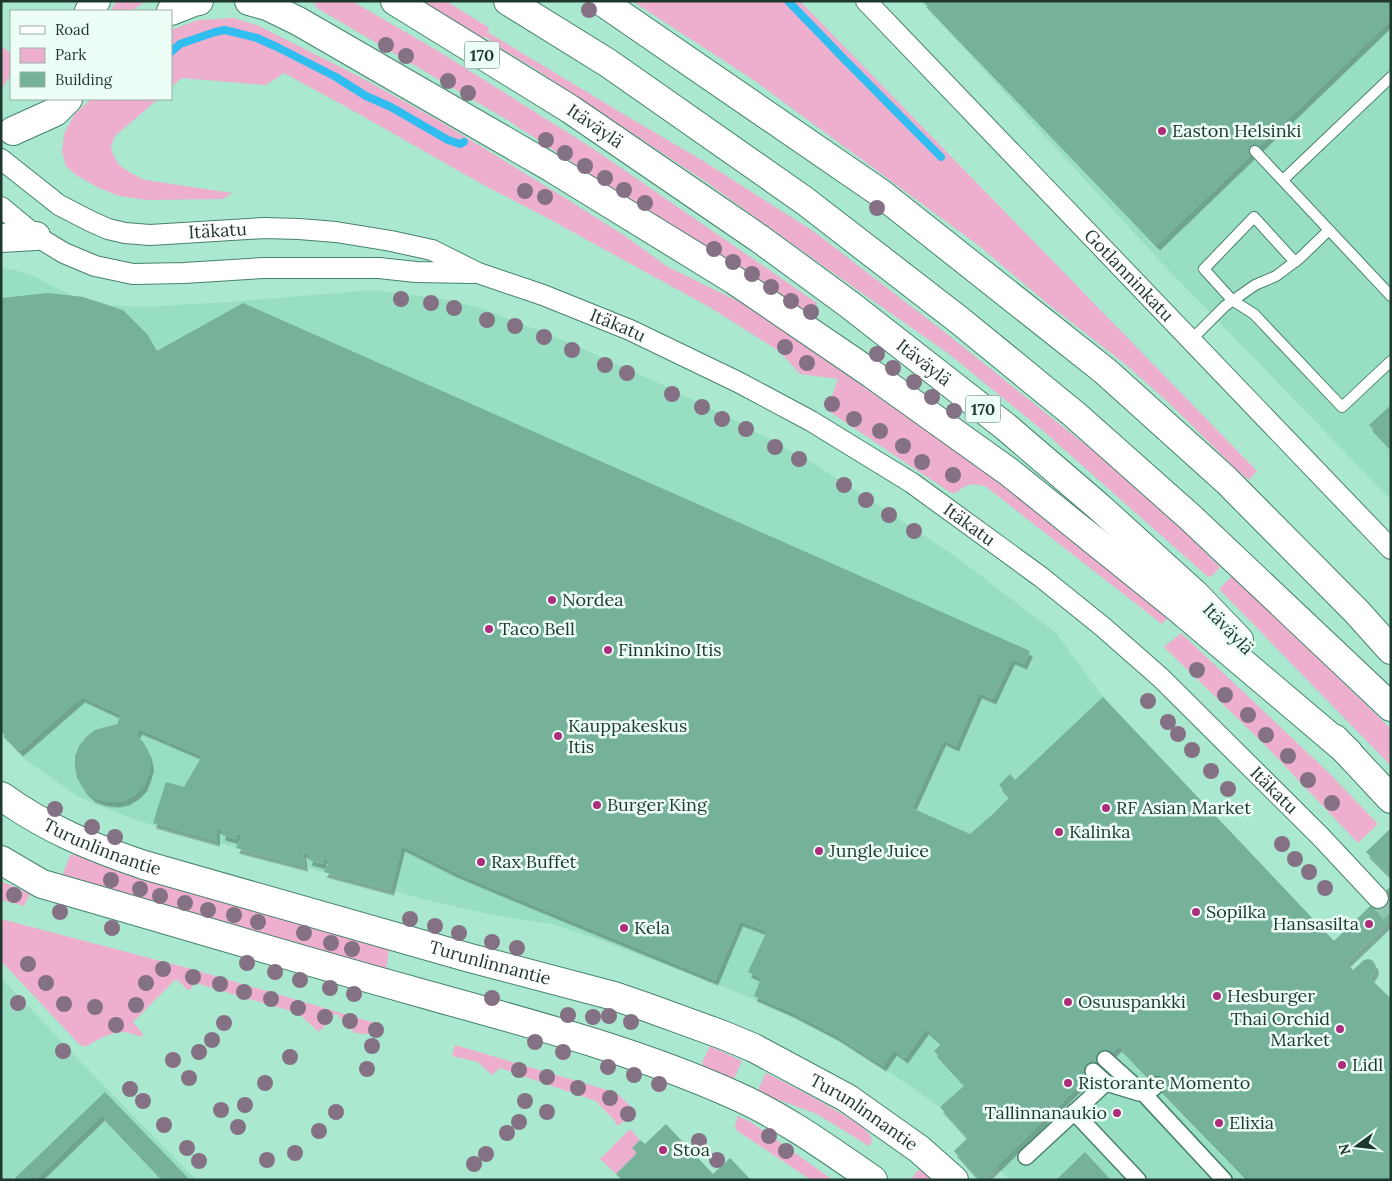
<svg xmlns="http://www.w3.org/2000/svg" width="1392" height="1181" font-family="Lora,serif">
	<defs>
		<filter id="shadow"><feDropShadow dx="3" dy="5.5" stdDeviation="0" flood-color="#0004"/></filter>
	</defs>
	<rect width="100%" height="100%" fill="#aae8cf"/>
	<g fill="#98dec2">
		<path d="M920,1H1391V500L1162,263Z"/>
		<path d="M1,268L18,271L34,276L48,284L71,295L83,297L109,305L142,307L230,302L373,290L450,300L483,309L515,321L572,344L654,381L728,417L813,463L861,494L956,557L1056,633L1103,697L1334,941L1329,946L1353,970L1364,960L1368,959L1375,964L1376,968L1374,973L1370,978L1391,999V1180H1010L997,1167L983,1180H980L954,1151L968,1137L940,1107L910,1086L849,1046L770,1006L712,982L595,938L553,924L498,916L426,900L139,821L97,805L76,795L26,760L1,736Z"/>
		<path d="M1,978L78,1059L196,1180H1Z"/>
	</g>
	<g fill="#eeafcf">
		<path d="M117,1H146L132,11H110Z"/>
		<path d="M313,1H352L438,51L592,148L817,303L810,318L509,121L317,8Z"/>
		<path d="M420,1H446L488,27L489,33L630,118L700,159L813,231L942,330L1092,450L1187,534L1220,567L1211,577L1207,576L1041,429L949,354L822,265L709,184L537,70L489,41V39L487,37L483,38Z"/>
		<path d="M632,1H800L1257,471L1249,480L1240,473L1170,404L1125,364L1048,304L978,245L755,81Z"/>
		<path d="M234,18L259,26L358,76L438,120L565,198L625,236L668,267L746,305L992,476L1049,519L1168,618L1162,624L985,486C972,483 966,484 956,493H951L827,410L838,379L800,374L779,351L711,308L551,220L480,183L359,114L284,73L266,85L182,78L171,87V30L198,20Z"/>
		<path d="M1,46L11,53V75L1,90Z"/>
		<path d="M91,99H158L115,136L111,146L112,152L118,164L129,172L145,180L232,193L223,199L147,200L119,196L99,188L76,175L66,166L62,152L64,134L74,115Z"/>
		<path d="M1233,575L1391,729V766L1219,589Z"/>
		<path d="M1181,633L1329,773L1378,824L1358,843L1265,745L1164,647Z"/>
		<path d="M71,854L389,950L386,970L62,876Z"/>
		<path d="M1,881L30,894L24,906L1,900Z"/>
		<path d="M1,919L195,970L382,1025L381,1035L355,1033L336,1013L319,1032L298,1013L195,983L189,991L176,979L133,1022L143,1034L142,1037C137,1036 131,1033 126,1032C111,1031 97,1040 85,1047L79,1044L1,961Z"/>
		<path d="M455,1045L614,1092L619,1095L635,1111L618,1126L614,1120L596,1101L500,1068L492,1075L478,1062L452,1056Z"/>
		<path d="M710,1046L742,1061L733,1081L704,1068L702,1063Z"/>
		<path d="M766,1073C792,1086 817,1099 842,1114C853,1121 866,1127 872,1139L871,1144L868,1146L864,1143L817,1114L757,1092Z"/>
		<path d="M738,1116L751,1122L833,1180H811L736,1130L735,1125Z"/>
		<path d="M630,1129L640,1140L632,1148L637,1153L616,1174L600,1159Z"/>
		<path d="M922,1170L933,1180H911L917,1171Z"/>
	</g>
	<g fill="none" stroke-linecap="round" stroke-linejoin="round">
		<g stroke="#30bdef" stroke-width="8">
			<path d="M788,1L846,61L941,157"/>
			<path d="M171,52L180,44L215,32L225,30L257,38L277,47L336,77L366,96L391,107L448,140L460,144L464,142"/>
		</g>
	</g>
	<g fill="#76b29a" filter="url(#shadow)">
		<path d="M923,1H1391V20L1157,245Z"/>
		<path d="M48,293L83,297L123,310L147,334L157,351L243,303L1030,651L1024,664L1012,659L993,699L979,693L956,746L943,740L912,808L970,834L994,813L1010,797L999,785L1010,774L1015,780L1103,697L1334,941L1391,886V920L1346,963L1353,970L1364,960L1368,959L1372,960L1375,964L1376,968L1374,973L1370,978L1391,999V1180H1249L1119,1046L987,1176L983,1180H980L954,1151L968,1138L940,1107L965,1085L934,1051L942,1043L926,1029L905,1058L894,1050L883,1066L835,1035L791,1012L754,996L761,978L748,972L767,931L740,921L715,980L504,893L454,872L402,846L391,890L324,872L330,861L324,858L323,864L309,860L310,855L303,852L305,866L236,848L243,836L237,834L236,839L222,835L223,830L217,828V841L153,823L166,782L184,787L202,756L139,729L136,735L144,743L149,754L151,765L148,776L144,786L136,794L126,800L116,802L104,801L93,797L84,789L77,778L75,767V756L79,746L86,737L95,730L117,724L121,715L82,697L20,751L1,731V298Z"/>
		<path d="M1391,405V448L1369,425Z"/>
		<path d="M1391,828V877L1366,852Z"/>
		<path d="M105,1092L190,1180H164L102,1115L35,1180H13Z"/>
		<path d="M666,1124L713,1174L730,1158L751,1180H622L616,1174L637,1153L632,1148L640,1140L645,1144Z"/>
		<path d="M1085,1152L1111,1180H1056Z"/>
	</g>
	<g fill="none" stroke-linecap="round" stroke-linejoin="round">
		<path stroke="#8ec5af" stroke-width="20" stroke-dasharray="20 10" stroke-linecap="butt" d="M1378,898L1391,913"/>
		<g stroke="#47826c" stroke-width="12">
			<g id="service">
				<path d="M1255,151L1391,296"/>
				<path d="M1283,180L1391,77"/>
				<path d="M1295,262L1254,217L1204,269L1232,300L1254,314L1342,407L1391,361"/>
				<path d="M1191,340L1225,306L1255,285L1276,276L1300,258L1329,230"/>
			</g>
		</g>
		<g stroke="#47826c" stroke-width="18">
			<g id="pedestrian">
				<path d="M1105,1059L1145,1095L1224,1180"/>
				<path d="M1093,1071L1106,1083"/>
				<path d="M1145,1095L1157,1085"/>
				<path d="M1074,1112L1138,1180"/>
				<path d="M1026,1157L1106,1083L1139,1093"/>
			</g>
		</g>
		<g stroke="#47826c" stroke-width="22">
			<g id="minor">
				<path id="s1" d="M866,1L1391,549"/>
				<path id="s2" d="M1,159L59,205L90,221L108,229L125,233L150,235L264,228L299,229L336,232L391,241L432,250L478,273L543,295L630,330L738,382L811,421L912,483L1041,577L1103,627L1161,678L1320,836L1378,898"/>
				<path d="M1,207L36,236L64,253L95,266L133,274L184,273L263,268H379L416,272L473,273"/>
			</g>
		</g>
		<g stroke="#47826c" stroke-width="30">
			<g id="secondary">
				<path id="s3" d="M1,796C47,829 91,847 144,865L470,958L614,996L646,1007L723,1035L754,1048L847,1098L919,1149L954,1180"/>
				<path d="M1,860L42,884C165,919 287,956 410,990C519,1021 629,1048 732,1094C783,1116 828,1149 873,1180"/>
			</g>
		</g>
		<g stroke="#47826c" stroke-width="30">
			<g id="trunk">
				<path d="M249,1L267,6L298,21L552,168L734,280L872,374L1009,472L1178,608L1348,752"/>
				<path id="s4" d="M395,1L570,109L760,239L850,305L1006,427L1098,506L1195,594L1239,640"/>
				<path d="M508,1L608,63L805,201L959,320L1074,414L1191,518L1391,707"/>
				<path d="M601,1L879,192L1105,371L1226,480L1357,612L1391,650"/>
				<path d="M89,11L96,1"/>
				<path d="M171,11L194,2L199,1"/>
				<path d="M13,131L55,112L68,99"/>
				<path d="M1,238L36,236"/>
				<path d="M1335,739L1391,799"/>
			</g>
		</g>
		<use href="#service" stroke="#fff" stroke-width="10"/>
		<use href="#pedestrian" stroke="#fff" stroke-width="15"/>
		<use href="#minor" stroke="#fff" stroke-width="20"/>
		<use href="#secondary" stroke="#fff" stroke-width="28"/>
		<use href="#trunk" stroke="#fff" stroke-width="28"/>
	</g>
	<g fill="#857184">
		<circle cx="589" cy="10" r="8"/>
		<circle cx="386" cy="45" r="8"/>
		<circle cx="406" cy="56" r="8"/>
		<circle cx="448" cy="81" r="8"/>
		<circle cx="468" cy="93" r="8"/>
		<circle cx="546" cy="140" r="8"/>
		<circle cx="565" cy="153" r="8"/>
		<circle cx="585" cy="166" r="8"/>
		<circle cx="605" cy="178" r="8"/>
		<circle cx="624" cy="190" r="8"/>
		<circle cx="525" cy="191" r="8"/>
		<circle cx="545" cy="197" r="8"/>
		<circle cx="645" cy="203" r="8"/>
		<circle cx="877" cy="208" r="8"/>
		<circle cx="714" cy="249" r="8"/>
		<circle cx="733" cy="262" r="8"/>
		<circle cx="752" cy="274" r="8"/>
		<circle cx="771" cy="287" r="8"/>
		<circle cx="401" cy="299" r="8"/>
		<circle cx="791" cy="301" r="8"/>
		<circle cx="431" cy="303" r="8"/>
		<circle cx="454" cy="308" r="8"/>
		<circle cx="811" cy="312" r="8"/>
		<circle cx="487" cy="320" r="8"/>
		<circle cx="515" cy="326" r="8"/>
		<circle cx="544" cy="337" r="8"/>
		<circle cx="785" cy="347" r="8"/>
		<circle cx="572" cy="350" r="8"/>
		<circle cx="877" cy="354" r="8"/>
		<circle cx="807" cy="363" r="8"/>
		<circle cx="605" cy="365" r="8"/>
		<circle cx="893" cy="368" r="8"/>
		<circle cx="627" cy="373" r="8"/>
		<circle cx="914" cy="382" r="8"/>
		<circle cx="672" cy="394" r="8"/>
		<circle cx="932" cy="397" r="8"/>
		<circle cx="832" cy="404" r="8"/>
		<circle cx="702" cy="407" r="8"/>
		<circle cx="954" cy="411" r="8"/>
		<circle cx="722" cy="419" r="8"/>
		<circle cx="854" cy="419" r="8"/>
		<circle cx="746" cy="429" r="8"/>
		<circle cx="880" cy="431" r="8"/>
		<circle cx="903" cy="446" r="8"/>
		<circle cx="775" cy="447" r="8"/>
		<circle cx="799" cy="459" r="8"/>
		<circle cx="922" cy="462" r="8"/>
		<circle cx="953" cy="475" r="8"/>
		<circle cx="844" cy="485" r="8"/>
		<circle cx="866" cy="500" r="8"/>
		<circle cx="889" cy="515" r="8"/>
		<circle cx="914" cy="531" r="8"/>
		<circle cx="1197" cy="670" r="8"/>
		<circle cx="1225" cy="695" r="8"/>
		<circle cx="1148" cy="701" r="8"/>
		<circle cx="1248" cy="715" r="8"/>
		<circle cx="1168" cy="722" r="8"/>
		<circle cx="1178" cy="734" r="8"/>
		<circle cx="1266" cy="735" r="8"/>
		<circle cx="1192" cy="750" r="8"/>
		<circle cx="1288" cy="756" r="8"/>
		<circle cx="1211" cy="771" r="8"/>
		<circle cx="1308" cy="780" r="8"/>
		<circle cx="1228" cy="789" r="8"/>
		<circle cx="1332" cy="803" r="8"/>
		<circle cx="55" cy="809" r="8"/>
		<circle cx="92" cy="827" r="8"/>
		<circle cx="115" cy="837" r="8"/>
		<circle cx="1282" cy="844" r="8"/>
		<circle cx="1295" cy="859" r="8"/>
		<circle cx="1309" cy="872" r="8"/>
		<circle cx="111" cy="880" r="8"/>
		<circle cx="1325" cy="888" r="8"/>
		<circle cx="140" cy="889" r="8"/>
		<circle cx="14" cy="895" r="8"/>
		<circle cx="160" cy="896" r="8"/>
		<circle cx="185" cy="903" r="8"/>
		<circle cx="208" cy="910" r="8"/>
		<circle cx="60" cy="912" r="8"/>
		<circle cx="234" cy="915" r="8"/>
		<circle cx="410" cy="919" r="8"/>
		<circle cx="258" cy="922" r="8"/>
		<circle cx="435" cy="926" r="8"/>
		<circle cx="112" cy="928" r="8"/>
		<circle cx="304" cy="933" r="8"/>
		<circle cx="459" cy="933" r="8"/>
		<circle cx="492" cy="942" r="8"/>
		<circle cx="331" cy="943" r="8"/>
		<circle cx="517" cy="948" r="8"/>
		<circle cx="352" cy="949" r="8"/>
		<circle cx="247" cy="963" r="8"/>
		<circle cx="28" cy="964" r="8"/>
		<circle cx="163" cy="969" r="8"/>
		<circle cx="275" cy="972" r="8"/>
		<circle cx="193" cy="977" r="8"/>
		<circle cx="300" cy="980" r="8"/>
		<circle cx="46" cy="983" r="8"/>
		<circle cx="146" cy="983" r="8"/>
		<circle cx="220" cy="984" r="8"/>
		<circle cx="330" cy="988" r="8"/>
		<circle cx="244" cy="992" r="8"/>
		<circle cx="354" cy="994" r="8"/>
		<circle cx="492" cy="998" r="8"/>
		<circle cx="271" cy="999" r="8"/>
		<circle cx="18" cy="1003" r="8"/>
		<circle cx="64" cy="1004" r="8"/>
		<circle cx="136" cy="1005" r="8"/>
		<circle cx="95" cy="1007" r="8"/>
		<circle cx="298" cy="1008" r="8"/>
		<circle cx="568" cy="1015" r="8"/>
		<circle cx="609" cy="1016" r="8"/>
		<circle cx="325" cy="1017" r="8"/>
		<circle cx="593" cy="1017" r="8"/>
		<circle cx="350" cy="1021" r="8"/>
		<circle cx="631" cy="1022" r="8"/>
		<circle cx="224" cy="1023" r="8"/>
		<circle cx="116" cy="1025" r="8"/>
		<circle cx="376" cy="1030" r="8"/>
		<circle cx="212" cy="1040" r="8"/>
		<circle cx="535" cy="1042" r="8"/>
		<circle cx="372" cy="1046" r="8"/>
		<circle cx="63" cy="1051" r="8"/>
		<circle cx="199" cy="1052" r="8"/>
		<circle cx="563" cy="1052" r="8"/>
		<circle cx="290" cy="1057" r="8"/>
		<circle cx="173" cy="1060" r="8"/>
		<circle cx="608" cy="1067" r="8"/>
		<circle cx="367" cy="1069" r="8"/>
		<circle cx="519" cy="1070" r="8"/>
		<circle cx="634" cy="1075" r="8"/>
		<circle cx="547" cy="1077" r="8"/>
		<circle cx="189" cy="1078" r="8"/>
		<circle cx="265" cy="1083" r="8"/>
		<circle cx="659" cy="1084" r="8"/>
		<circle cx="578" cy="1088" r="8"/>
		<circle cx="130" cy="1089" r="8"/>
		<circle cx="610" cy="1098" r="8"/>
		<circle cx="143" cy="1101" r="8"/>
		<circle cx="525" cy="1101" r="8"/>
		<circle cx="245" cy="1105" r="8"/>
		<circle cx="221" cy="1110" r="8"/>
		<circle cx="336" cy="1112" r="8"/>
		<circle cx="547" cy="1112" r="8"/>
		<circle cx="628" cy="1114" r="8"/>
		<circle cx="519" cy="1122" r="8"/>
		<circle cx="164" cy="1125" r="8"/>
		<circle cx="238" cy="1127" r="8"/>
		<circle cx="319" cy="1131" r="8"/>
		<circle cx="507" cy="1133" r="8"/>
		<circle cx="769" cy="1136" r="8"/>
		<circle cx="699" cy="1141" r="8"/>
		<circle cx="187" cy="1148" r="8"/>
		<circle cx="786" cy="1151" r="8"/>
		<circle cx="295" cy="1153" r="8"/>
		<circle cx="486" cy="1154" r="8"/>
		<circle cx="267" cy="1160" r="8"/>
		<circle cx="717" cy="1160" r="8"/>
		<circle cx="199" cy="1161" r="8"/>
		<circle cx="474" cy="1164" r="8"/>
	</g>
	<g fill="#ad2d7b" stroke="#ecfef6" stroke-width="2">
		<circle cx="1162" cy="131" r="5"/>
		<circle cx="552" cy="600" r="5"/>
		<circle cx="489" cy="629" r="5"/>
		<circle cx="608" cy="650" r="5"/>
		<circle cx="558" cy="736" r="5"/>
		<circle cx="597" cy="805" r="5"/>
		<circle cx="1106" cy="808" r="5"/>
		<circle cx="1059" cy="832" r="5"/>
		<circle cx="819" cy="851" r="5"/>
		<circle cx="481" cy="862" r="5"/>
		<circle cx="1196" cy="912" r="5"/>
		<circle cx="1369" cy="924" r="5"/>
		<circle cx="624" cy="928" r="5"/>
		<circle cx="1217" cy="996" r="5"/>
		<circle cx="1068" cy="1002" r="5"/>
		<circle cx="1340" cy="1029" r="5"/>
		<circle cx="1342" cy="1065" r="5"/>
		<circle cx="1068" cy="1083" r="5"/>
		<circle cx="1117" cy="1113" r="5"/>
		<circle cx="1219" cy="1123" r="5"/>
		<circle cx="663" cy="1150" r="5"/>
	</g>
	<g text-anchor="middle" stroke-width="5" stroke-linejoin="round" paint-order="stroke">
		<g fill="#ecfef6" stroke="#5c736a" stroke-width="1">
			<rect x="464.5" y="41.5" width="35" height="27" rx="4"/>
			<rect x="965.5" y="395.5" width="35" height="27" rx="4"/>
		</g>
		<g font-size="16" font-weight="bold" fill="#1f382e">
			<text x="482" y="61">170</text>
			<text x="983" y="415">170</text>
		</g>
		<g font-size="18" fill="#1f382e" stroke="#ecfef6">
			<text dy="6" stroke="none"><textPath href="#s4" startOffset="236">Itäväylä</textPath></text>
			<text dy="6" stroke="none"><textPath href="#s2" startOffset="239">Itäkatu</textPath></text>
			<text dy="6" stroke="none"><textPath href="#s1" startOffset="380">Gotlanninkatu</textPath></text>
			<text dy="6" stroke="none"><textPath href="#s2" startOffset="656">Itäkatu</textPath></text>
			<text dy="6" stroke="none"><textPath href="#s4" startOffset="641">Itäväylä</textPath></text>
			<text dy="6" stroke="none"><textPath href="#s2" startOffset="1061">Itäkatu</textPath></text>
			<text transform="translate(1228 629) rotate(46)" y="6">Itäväylä</text>
			<text dy="6" stroke="none"><textPath href="#s2" startOffset="1466">Itäkatu</textPath></text>
			<text dy="6" stroke="none"><textPath href="#s3" startOffset="114">Turunlinnantie</textPath></text>
			<text dy="6" stroke="none"><textPath href="#s3" startOffset="519">Turunlinnantie</textPath></text>
			<text dy="6" stroke="none"><textPath href="#s3" startOffset="924">Turunlinnantie</textPath></text>
		</g>
		<g font-size="18" fill="#1f382e" stroke="#ecfef6" text-anchor="start">
			<text x="1172" y="137">Easton Helsinki</text>
			<text x="562" y="606">Nordea</text>
			<text x="499" y="635">Taco Bell</text>
			<text x="618" y="656">Finnkino Itis</text>
			<text x="568" y="732">Kauppakeskus<tspan x="568" dy="21">Itis</tspan></text>
			<text x="607" y="811">Burger King</text>
			<text x="1116" y="814">RF Asian Market</text>
			<text x="1069" y="838">Kalinka</text>
			<text x="829" y="857">Jungle Juice</text>
			<text x="491" y="868">Rax Buffet</text>
			<text x="1206" y="918">Sopilka</text>
			<text x="1359" y="930" text-anchor="end">Hansasilta</text>
			<text x="634" y="934">Kela</text>
			<text x="1227" y="1002">Hesburger</text>
			<text x="1078" y="1008">Osuuspankki</text>
			<text x="1330" y="1025" text-anchor="end">Thai Orchid<tspan x="1330" dy="21">Market</tspan></text>
			<text x="1352" y="1071">Lidl</text>
			<text x="1078" y="1089">Ristorante Momento</text>
			<text x="1107" y="1119" text-anchor="end">Tallinnanaukio</text>
			<text x="1229" y="1129">Elixia</text>
			<text x="673" y="1156">Stoa</text>
		</g>
	</g>
	<rect width="1392" height="1181" fill="none" stroke="#1f382e" stroke-width="5"/>
	<rect x="10" y="10" width="162" height="90" fill="#ecfef6" stroke="#9aafa6"/>
	<rect x="20" y="26" width="25" height="8" fill="#ffffff" stroke="#9aafa6"/>
	<text x="55" y="35" font-size="15" fill="#1f382e">Road</text>
	<rect x="20" y="48" width="25" height="15" fill="#eeafcf" stroke="#9aafa6"/>
	<text x="55" y="60" font-size="15" fill="#1f382e">Park</text>
	<rect x="20" y="72" width="25" height="15" fill="#76b29a" stroke="#9aafa6"/>
	<text x="55" y="85" font-size="15" fill="#1f382e">Building</text>
	<g transform="translate(1357 1146) rotate(255)" stroke="#ecfef6" stroke-width="4" paint-order="stroke">
	<path d="M0-4L9 19L0 12L-9 19Z" fill="#1f382e"/>
	<text y="-8" font-size="14" font-weight="bold" text-anchor="middle" fill="#1f382e">N</text>
	</g>
</svg>
